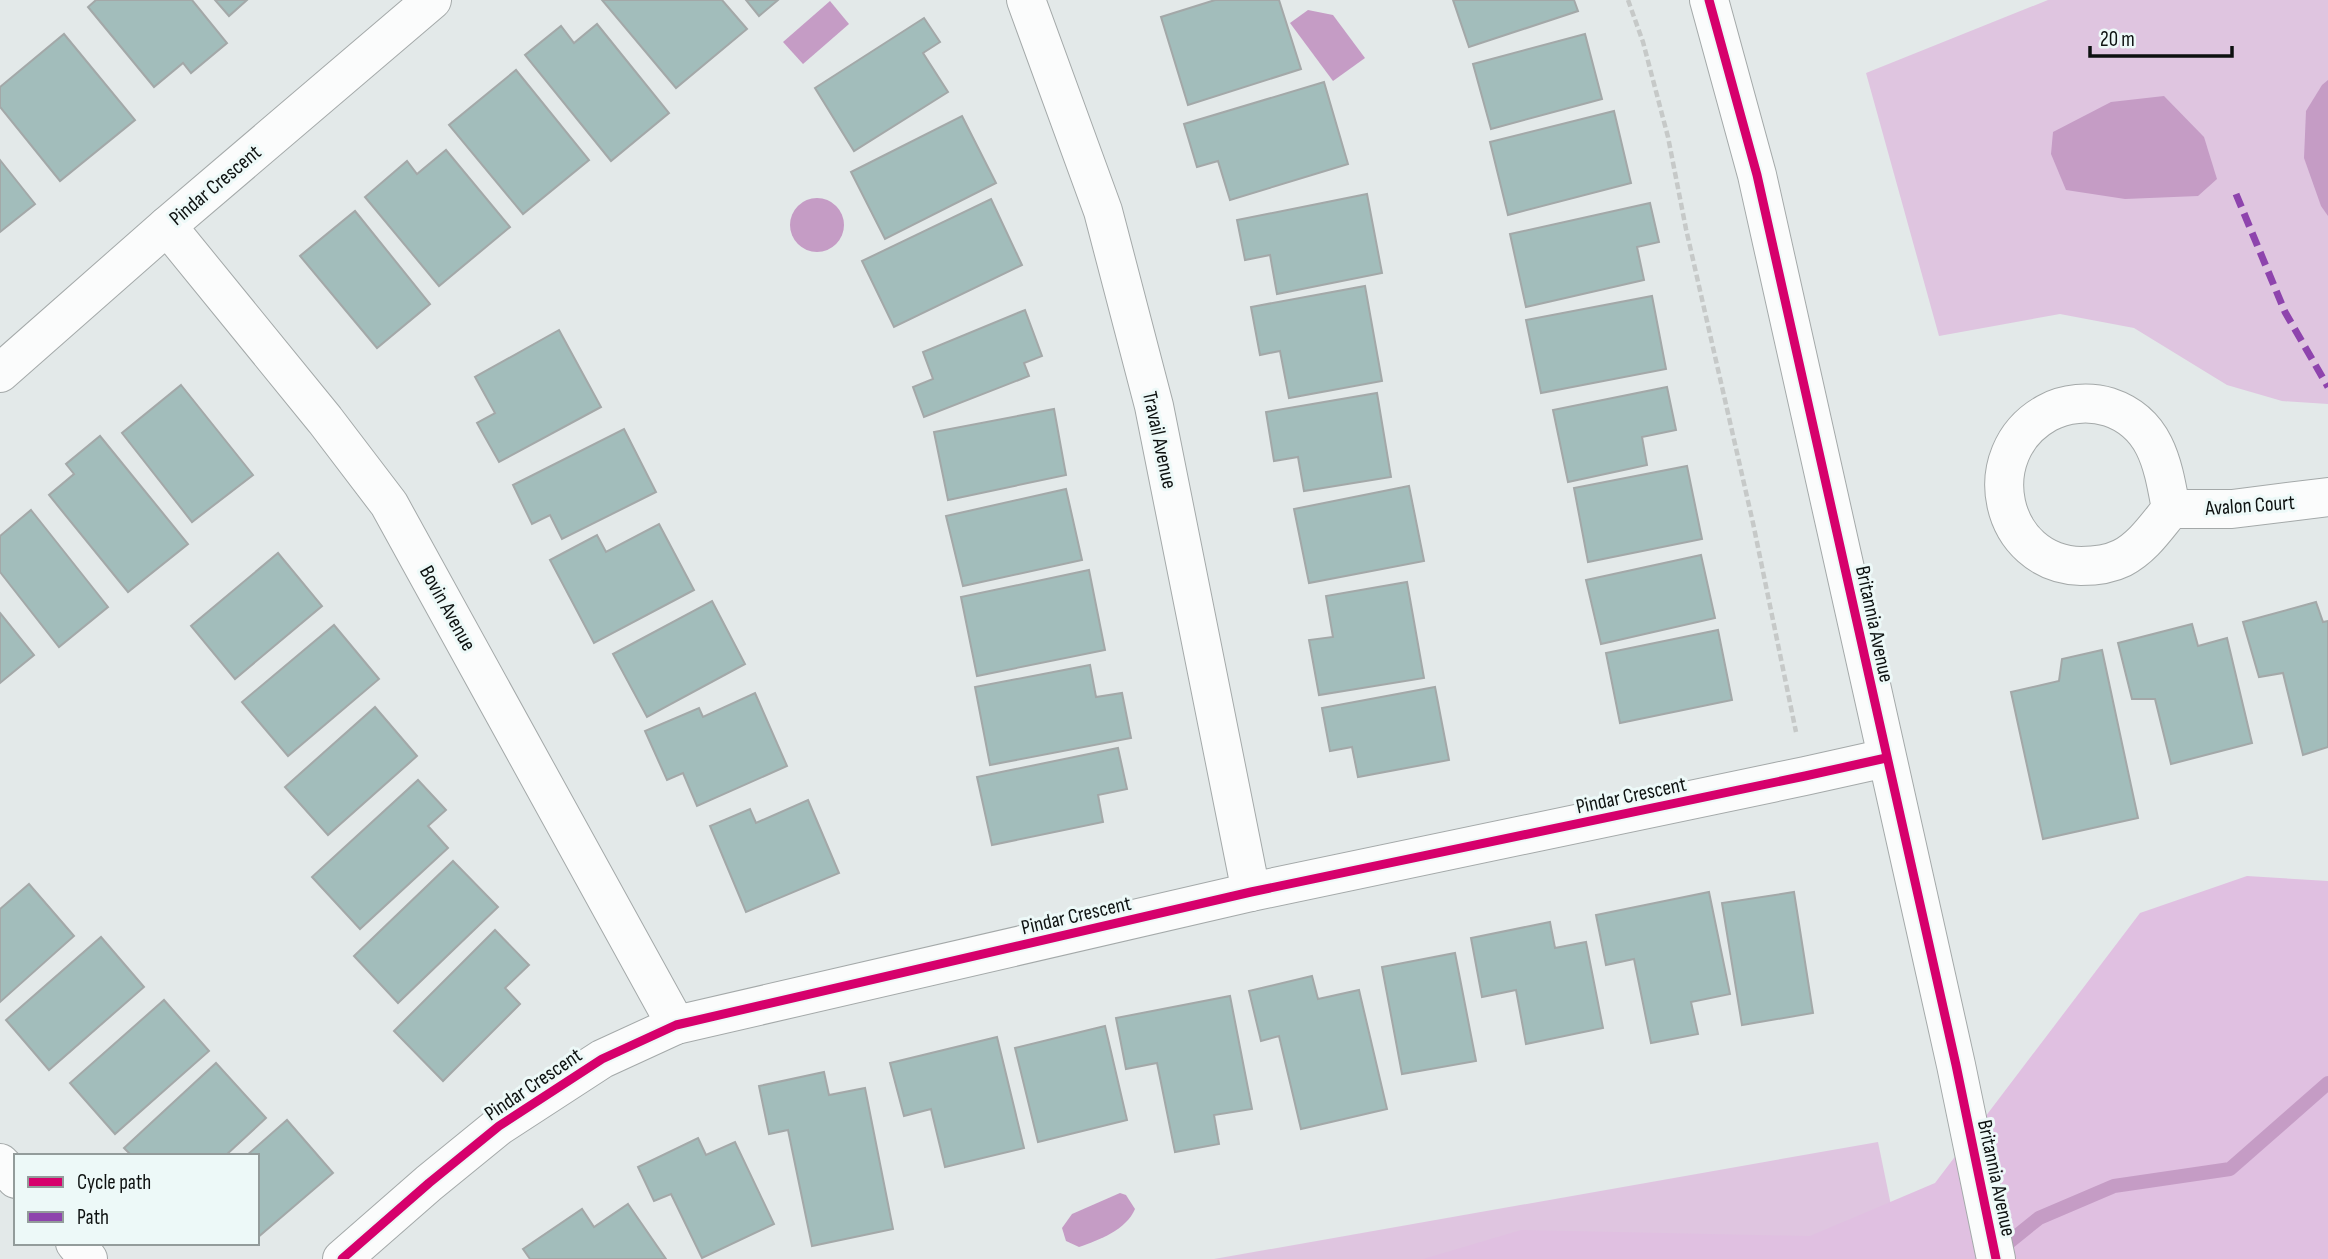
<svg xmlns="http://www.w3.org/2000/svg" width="2328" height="1259" font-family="'Sofia Sans Condensed',sans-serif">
	<rect width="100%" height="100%" fill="#e3e9e9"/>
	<g fill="#dfc5e0">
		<path d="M2048,0H2328V404L2282,401L2227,385L2134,328L2060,314L1939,336L1866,73Z"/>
		<path d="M1878,1142L1902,1259H1214Z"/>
	</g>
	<path fill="#e0c0e1" d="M2247,876L2328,881V1259H1423L1521,1230L1810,1236L1935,1183L2140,913Z"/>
	<g fill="#c59cc5">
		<path d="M830,1L849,24L803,64L783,42Z"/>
		<path d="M1308,10L1333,15L1365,58L1333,81L1290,23Z"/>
		<path d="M2328,80V216L2321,206L2304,158L2306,111L2322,85Z"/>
		<path d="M2164,96L2204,137L2217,179L2198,196L2125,199L2066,190L2051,154L2053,132L2111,102Z"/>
		<circle cx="817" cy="225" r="27"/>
		<path d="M1120,1193L1126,1195L1135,1209C1126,1230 1099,1240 1079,1247L1066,1241L1062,1228L1072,1214Z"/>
	</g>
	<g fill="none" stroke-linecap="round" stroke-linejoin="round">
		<path stroke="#c59cc5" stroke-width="14" d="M1998,1251L2039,1218L2114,1186L2230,1169L2328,1083"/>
	</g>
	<g fill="#a2bdbb" stroke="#a3a8a8" stroke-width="2">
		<path d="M96,0H192L227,43L191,73L183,63L154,87L88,7Z"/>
		<path d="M215,0H247L229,16Z"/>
		<path d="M602,0H722L747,29L676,88Z"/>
		<path d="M746,0H778L759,16Z"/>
		<path d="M1215,0H1279L1301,69L1188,105L1161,17Z"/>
		<path d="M1453,0H1574L1578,11L1469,47Z"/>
		<path d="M924,18L940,42L923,53L948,92L854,151L815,88Z"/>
		<path d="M597,24L669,113L611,161L525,55L561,26L574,43Z"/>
		<path d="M64,34L135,120L60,181L0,107V87Z"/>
		<path d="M1585,34L1602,99L1491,129L1473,64Z"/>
		<path d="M516,70L589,160L523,214L449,125Z"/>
		<path d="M1324,82L1348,164L1230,200L1218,161L1197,167L1184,124Z"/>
		<path d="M1614,111L1631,183L1508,215L1490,142Z"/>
		<path d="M962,116L996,183L885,239L851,172Z"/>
		<path d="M446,150L510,227L439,286L365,197L407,161L417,174Z"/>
		<path d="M0,160L35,204L0,232Z"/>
		<path d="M1367,194L1382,273L1277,294L1270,255L1245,260L1237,220Z"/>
		<path d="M991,199L1022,265L894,327L862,261Z"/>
		<path d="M1650,203L1659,242L1637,247L1644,280L1526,307L1510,234Z"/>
		<path d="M355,211L430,304L377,348L300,256Z"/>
		<path d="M1365,286L1382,381L1289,398L1280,351L1260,355L1251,307Z"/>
		<path d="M1652,296L1666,369L1541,393L1526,320Z"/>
		<path d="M1025,310L1042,356L1024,363L1029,376L924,417L913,387L933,379L923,352Z"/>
		<path d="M559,330L601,407L499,462L477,423L495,413L475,377Z"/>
		<path d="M181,385L253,475L192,522L122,433Z"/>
		<path d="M1667,387L1676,430L1642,437L1647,465L1568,482L1553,410Z"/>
		<path d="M1377,393L1391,477L1304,491L1298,457L1274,461L1266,412Z"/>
		<path d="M1054,409L1066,475L948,500L934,432Z"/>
		<path d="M624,429L656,492L562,539L550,515L532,524L513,485Z"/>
		<path d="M100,436L188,544L128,592L49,495L74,474L66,464Z"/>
		<path d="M1687,466L1702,539L1588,562L1574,488Z"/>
		<path d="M1409,486L1424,561L1309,583L1294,509Z"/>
		<path d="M1066,489L1082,560L963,586L946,516Z"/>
		<path d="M31,510L108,607L59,647L0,572V536Z"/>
		<path d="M659,524L694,590L594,643L550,560L597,535L606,552Z"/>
		<path d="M278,553L322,606L235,679L191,626Z"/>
		<path d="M1701,555L1715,618L1601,644L1586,580Z"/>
		<path d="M1089,570L1105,650L977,676L961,597Z"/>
		<path d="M1407,582L1424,678L1319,695L1309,640L1333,637L1326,596Z"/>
		<path d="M712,601L745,664L647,717L613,654Z"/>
		<path d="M2316,602L2323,622L2328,621V747L2303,755L2283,673L2259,677L2243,622Z"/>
		<path d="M0,613L34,655L0,683Z"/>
		<path d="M2192,624L2198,646L2227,638L2252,743L2171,764L2155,699H2132L2118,643Z"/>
		<path d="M334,625L379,679L288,756L242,702Z"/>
		<path d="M1718,630L1732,700L1620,723L1606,653Z"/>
		<path d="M2102,650L2138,818L2043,839L2011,692L2059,681L2062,659Z"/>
		<path d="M1090,665L1096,697L1122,693L1131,738L990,765L975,687Z"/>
		<path d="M1435,687L1449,760L1358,777L1352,747L1330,751L1322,708Z"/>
		<path d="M755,693L787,766L697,806L683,773L667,780L645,731L699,708L703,717Z"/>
		<path d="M375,707L417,756L328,835L285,787Z"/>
		<path d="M1118,748L1127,789L1098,795L1103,822L992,845L977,777Z"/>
		<path d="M418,780L446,810L428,826L448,848L360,929L312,877Z"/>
		<path d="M808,800L839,873L746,912L710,826L750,809L756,823Z"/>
		<path d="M453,861L498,907L398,1003L354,956Z"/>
		<path d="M29,884L74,936L0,1002V909Z"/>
		<path d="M1709,892L1730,994L1691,1002L1698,1034L1651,1043L1634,959L1606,965L1596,915Z"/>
		<path d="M1794,892L1813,1013L1742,1025L1722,903Z"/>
		<path d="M1550,922L1555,948L1586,942L1603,1028L1526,1044L1516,990L1482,997L1471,938Z"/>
		<path d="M495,930L529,965L505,988L520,1004L443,1081L394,1031Z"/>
		<path d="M101,937L144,987L49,1070L6,1020Z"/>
		<path d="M1455,953L1476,1061L1402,1074L1382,967Z"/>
		<path d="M1312,976L1318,999L1359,990L1387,1109L1301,1129L1279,1036L1261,1041L1249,991Z"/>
		<path d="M1230,996L1252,1109L1214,1115L1219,1144L1175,1152L1157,1063L1126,1069L1116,1018Z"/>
		<path d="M164,1000L209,1051L115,1134L70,1083Z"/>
		<path d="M1105,1026L1127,1120L1038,1142L1015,1048Z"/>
		<path d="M997,1037L1024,1148L945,1167L931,1109L904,1116L890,1063Z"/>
		<path d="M216,1063L266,1118L225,1156H132L124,1148Z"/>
		<path d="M824,1072L829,1095L865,1088L893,1229L812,1246L788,1130L769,1134L759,1086Z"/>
		<path d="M287,1120L333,1173L257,1238V1156H246Z"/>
		<path d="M698,1138L706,1155L735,1142L774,1224L702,1258L671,1194L654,1201L638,1167Z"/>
		<path d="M628,1204L666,1259H530L523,1249L582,1209L594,1227Z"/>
	</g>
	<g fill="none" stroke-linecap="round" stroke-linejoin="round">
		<g stroke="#a4a9a9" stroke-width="40">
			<g id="street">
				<path d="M1026,0L1103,211L1154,406L1251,892"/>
				<path d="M167,226L325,420L389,504L676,1025"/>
				<path d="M0,373L167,226L432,0"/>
				<path d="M2171,509C2163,466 2157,423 2109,407C2089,401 2065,403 2047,413C1975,453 1999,564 2081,566C2095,566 2110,564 2122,558C2143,547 2156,527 2171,509H2232L2328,497"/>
				<path d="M0,1163L16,1179"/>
				<path d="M75,1243L88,1259"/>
				<path d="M342,1259L429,1183L499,1126L602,1059L676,1025L1251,892L1805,776L1886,758"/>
			</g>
		</g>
		<g stroke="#a4a9a9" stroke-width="40">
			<path id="secondary" d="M1709,0L1757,175L1956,1065L1996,1259"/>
		</g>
		<path stroke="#c6c9c8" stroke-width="4.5" stroke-dasharray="7 3.5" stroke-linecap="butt" d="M1628,0L1643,42L1668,137L1686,229L1753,523L1796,732"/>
		<use href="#street" stroke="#fbfcfc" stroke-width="38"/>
		<use href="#secondary" stroke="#fbfcfc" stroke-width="38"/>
		<path stroke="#8e44ad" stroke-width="7" stroke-dasharray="14 7" stroke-linecap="butt" d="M2236,194L2285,312L2328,387"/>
		<g stroke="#edf9f8" stroke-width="13">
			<g id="cycleway">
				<path d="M1709,0L1757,175L1956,1065L1996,1259"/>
				<path d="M342,1259L429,1183L499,1126L602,1059L676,1025L1251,892L1805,776L1886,758"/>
			</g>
		</g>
		<use href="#cycleway" stroke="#d6006c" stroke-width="9"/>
	</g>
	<g text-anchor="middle" stroke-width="6" stroke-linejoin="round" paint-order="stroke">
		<g font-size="21" fill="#0d1110" stroke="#edf9f8">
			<text transform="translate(215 185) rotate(-40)" y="7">Pindar Crescent</text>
			<text transform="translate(1160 440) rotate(78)" y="7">Travail Avenue</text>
			<text transform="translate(2250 505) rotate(-4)" y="7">Avalon Court</text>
			<text transform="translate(448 608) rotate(61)" y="7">Bovin Avenue</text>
			<text transform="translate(1875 624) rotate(78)" y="7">Britannia Avenue</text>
			<text transform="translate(1631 795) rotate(-12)" y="7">Pindar Crescent</text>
			<text transform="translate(1076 915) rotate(-13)" y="7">Pindar Crescent</text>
			<text transform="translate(533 1084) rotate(-34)" y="7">Pindar Crescent</text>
			<text transform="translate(1997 1178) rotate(78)" y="7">Britannia Avenue</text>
		</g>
	</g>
	<rect x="14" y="1154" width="245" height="91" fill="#edf9f8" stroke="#939c9b" stroke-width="2"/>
	<rect x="28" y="1177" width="35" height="10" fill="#d6006c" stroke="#939c9b" stroke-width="2"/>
	<text x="77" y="1189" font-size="21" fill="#0d1110">Cycle path</text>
	<rect x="28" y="1212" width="35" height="10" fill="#8e44ad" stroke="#939c9b" stroke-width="2"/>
	<text x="77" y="1224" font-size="21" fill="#0d1110">Path</text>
	<path d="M2090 46v10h142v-10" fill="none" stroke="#0d1110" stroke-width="3.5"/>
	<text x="2100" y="46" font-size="21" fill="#0d1110" stroke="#edf9f8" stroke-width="5" paint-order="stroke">20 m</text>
</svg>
